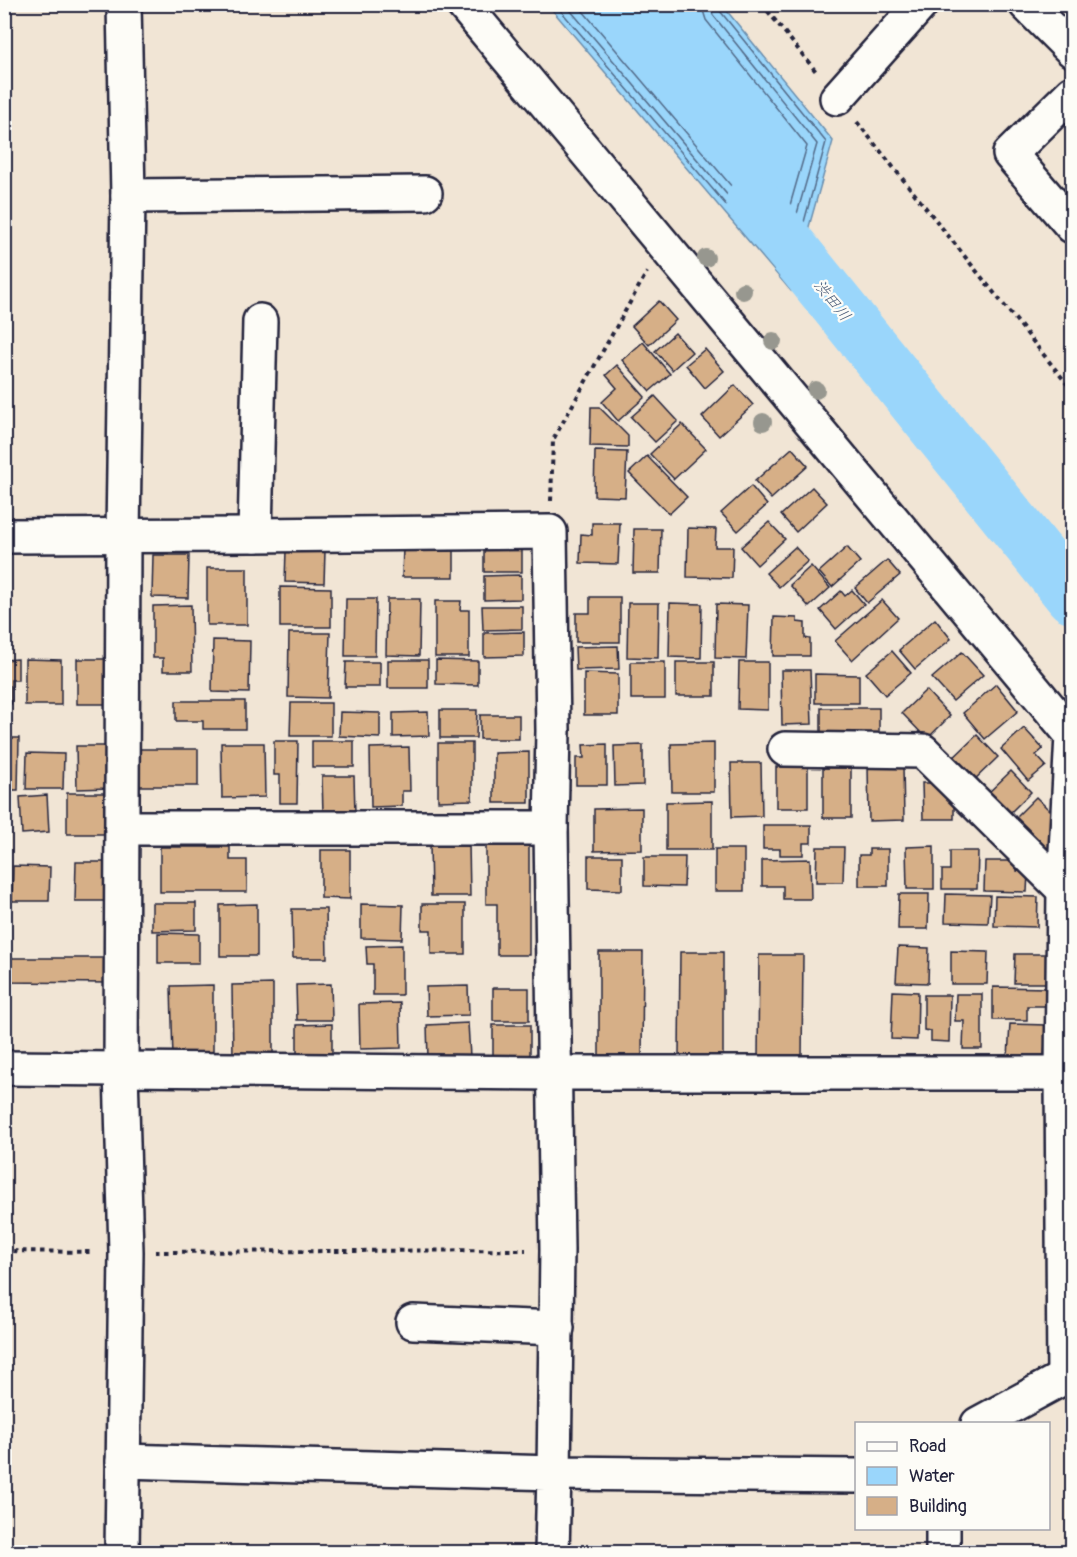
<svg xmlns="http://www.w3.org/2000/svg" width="1077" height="1557" font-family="Pangolin,'Klee One',sans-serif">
	<rect width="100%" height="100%" fill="#f1e5d5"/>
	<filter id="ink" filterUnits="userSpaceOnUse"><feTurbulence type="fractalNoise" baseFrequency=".0167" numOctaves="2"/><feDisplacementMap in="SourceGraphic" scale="12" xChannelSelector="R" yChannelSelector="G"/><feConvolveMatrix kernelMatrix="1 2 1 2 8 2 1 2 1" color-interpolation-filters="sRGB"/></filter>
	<g filter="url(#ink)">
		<path fill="#9ad6fb" stroke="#6a8eae" stroke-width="1.5" d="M548,5H722L833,141L791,291Z"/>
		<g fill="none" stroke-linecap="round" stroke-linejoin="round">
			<g stroke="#526a88" stroke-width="1.5">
				<path d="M555,4L785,274L787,275L790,273L826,142L720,11L718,4"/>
				<path d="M565,4L781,258L784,259L817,144L713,15L710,4"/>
				<path d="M577,4L777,240H780L807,146L706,20L701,4"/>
			</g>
			<path stroke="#9ad6fb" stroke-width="54" d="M753,201L1072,596"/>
		</g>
		<g fill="#d6af87" stroke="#22223b" stroke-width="1.5">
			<path d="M659,301L676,320L649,345L632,326Z"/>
			<path d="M675,333L692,352L672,370L655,351Z"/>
			<path d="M643,342L670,374L650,391L622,360Z"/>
			<path d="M705,349L724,371L705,388L686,365Z"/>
			<path d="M617,365L645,397L618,421L602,402L617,388L606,375Z"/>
			<path d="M735,385L753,405L719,436L702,417Z"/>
			<path d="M655,396L678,421L655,442L631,417Z"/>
			<path d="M591,407H599L628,436V447L590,446Z"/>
			<path d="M682,424L706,449L674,479L650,454Z"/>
			<path d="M792,448L808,466L771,499L755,481Z"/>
			<path d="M595,451L627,452L625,497L594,496Z"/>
			<path d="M647,456L687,497L669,514L629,473Z"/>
			<path d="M751,486L767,505L738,531L721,513Z"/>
			<path d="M812,487L827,503L796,532L781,515Z"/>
			<path d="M769,522L785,539L757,565L741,547Z"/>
			<path d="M592,523H620L618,564L580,563L581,534L592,535Z"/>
			<path d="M688,528L716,529L715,547H733L732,578L687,577Z"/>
			<path d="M634,529H661L660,573H633Z"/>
			<path d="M403,547H454V577H402Z"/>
			<path d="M795,547L808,561L779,587L766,573Z"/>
			<path d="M847,547L860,562L832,587L819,572Z"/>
			<path d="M522,548V572H484V549Z"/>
			<path d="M286,550L325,551L324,583L285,582Z"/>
			<path d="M153,555H189L188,598L152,597Z"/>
			<path d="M887,560L900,575L867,603L855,588Z"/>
			<path d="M811,566L830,588L809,607L790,585Z"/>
			<rect x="207" y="568" width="40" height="57"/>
			<path d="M521,575V599L484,600V576Z"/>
			<path d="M280,587L331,588V627H280Z"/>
			<path d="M852,590L864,604L836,629L820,610L841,591L845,596Z"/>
			<path d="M590,597H620V642H576V613H590Z"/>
			<path d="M346,599H376L375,656H345Z"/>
			<path d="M387,599H420L419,656L386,655Z"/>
			<path d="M882,600L898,618L852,660L835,641Z"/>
			<path d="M435,601H461L460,610H469V657H435Z"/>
			<path d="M628,603H659L658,658L627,657Z"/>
			<path d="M670,603L702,604L701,658L669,657Z"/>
			<path d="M716,604L748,605L746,659L715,658Z"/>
			<path d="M191,605L192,671H163V658H153V606Z"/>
			<path d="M482,606H522V629L483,630Z"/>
			<path d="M774,617L797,618V622L805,623V638L810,639V656H773Z"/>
			<path d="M935,619L951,639L915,669L899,650Z"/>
			<path d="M524,632V656L484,657V633Z"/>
			<path d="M289,633H330L328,698L288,697Z"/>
			<path d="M213,640L250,641L249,693L212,692Z"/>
			<path d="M618,646L619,669L576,670L575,647Z"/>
			<path d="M892,651L911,673L885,695L866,673Z"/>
			<path d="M962,652L983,675L953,701L932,678Z"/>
			<path d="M18,659V680H11V704H4V660Z"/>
			<path d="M25,659L61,660V705H25Z"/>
			<path d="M77,659H112L111,704H77Z"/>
			<rect x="388" y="660" width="40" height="28"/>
			<path d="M436,660L478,661V685L436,684Z"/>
			<path d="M346,662H380V687H345Z"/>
			<rect x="631" y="662" width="34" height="37"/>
			<rect x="676" y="662" width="38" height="34"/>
			<path d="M739,662H768V710L738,709Z"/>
			<path d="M781,670H810L812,724L782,725Z"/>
			<path d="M584,673L618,674V715H584Z"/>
			<path d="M815,674L859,675V703H815Z"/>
			<path d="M996,684L1018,711L985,739L963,713Z"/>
			<path d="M926,690L950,716L927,739L902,713Z"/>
			<path d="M176,701H245V729H203V721H176Z"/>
			<path d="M291,703H331V736H290Z"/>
			<rect x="821" y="708" width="58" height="32"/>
			<path d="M440,710H477L476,738H440Z"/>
			<path d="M340,712L380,713V738L339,736Z"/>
			<path d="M428,712L429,736L393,737V713Z"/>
			<rect x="480" y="715" width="39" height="24"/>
			<path d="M1024,728L1043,749L1036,755L1046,766L1028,781L1001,749Z"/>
			<path d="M977,735L998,757L970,784L949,762Z"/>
			<path d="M4,738H19L18,790H4Z"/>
			<path d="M274,741H298L297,803H280V775H274Z"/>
			<rect x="312" y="741" width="42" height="26"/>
			<path d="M221,743H264L265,797L222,798Z"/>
			<path d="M438,743H472V800L438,801Z"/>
			<path d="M714,743V792H672L671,744Z"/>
			<path d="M607,744V785H576V758H584L583,745Z"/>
			<path d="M643,745V785L615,786L614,746Z"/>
			<path d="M76,746H110V788L77,789Z"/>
			<path d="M409,747L410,791H402V806L371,807L370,748Z"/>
			<rect x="138" y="749" width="60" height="37"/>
			<path d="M529,752V803H494V753Z"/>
			<path d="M27,753L64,754L63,789H26Z"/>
			<path d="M731,763H761L762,816L732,817Z"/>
			<path d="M868,766H903L904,820L869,821Z"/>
			<rect x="776" y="767" width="32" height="41"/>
			<rect x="823" y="768" width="28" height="50"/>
			<path d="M1011,771L1031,792L1006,817L985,796Z"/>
			<path d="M322,776H354L355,814H323Z"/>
			<path d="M922,783H941L954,796V819H923Z"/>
			<rect x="67" y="793" width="44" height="41"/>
			<path d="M47,795L49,832L22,834L20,797Z"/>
			<path d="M1036,797L1055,816L1054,846L1043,857L1010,823Z"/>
			<path d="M712,801V850H666V802Z"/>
			<path d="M642,808V850L594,851V809Z"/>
			<path d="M763,825H811V843H803V855H780V849H763Z"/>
			<path d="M430,844H469L470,896H431Z"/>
			<path d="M486,845H529V955H497V904H486Z"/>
			<path d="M934,846V889H907L906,847Z"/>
			<path d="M160,847H230V860H247V892H160Z"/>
			<path d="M817,847H844L843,882H816Z"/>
			<rect x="715" y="849" width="29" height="42"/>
			<path d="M869,849H888V886H859V855H869Z"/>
			<path d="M321,850H350V899L321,898Z"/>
			<path d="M950,851H978L977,889H942V870H950Z"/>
			<path d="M588,856H622V890L588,889Z"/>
			<path d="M644,857H685L684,887L644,886Z"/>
			<path d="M810,859L811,899H783V886H762V860Z"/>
			<path d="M985,861H1017V871L1028,872L1027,892L984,891Z"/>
			<path d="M76,862H110V901H75Z"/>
			<path d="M13,866L50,867L49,901H12Z"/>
			<path d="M899,894H929L928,929H898Z"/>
			<path d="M946,894L990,895L988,923L945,922Z"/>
			<path d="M995,896L1038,897L1037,927L994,926Z"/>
			<path d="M152,903H196V930L152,931Z"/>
			<path d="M257,904V956H220V905Z"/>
			<path d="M361,904L403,905L402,939L361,938Z"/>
			<path d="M422,904H465V954H431V930H422Z"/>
			<path d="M292,909H326L327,958H293Z"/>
			<path d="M158,933L199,934V963H158Z"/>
			<path d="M402,945V995H373V964H367L366,946Z"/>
			<path d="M898,947L929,948L928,983L896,982Z"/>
			<path d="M951,951L988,952L987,984H951Z"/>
			<path d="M599,952H643L642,1056H599Z"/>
			<path d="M680,952H723V1056H679Z"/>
			<path d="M1015,954H1047L1046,983H1014Z"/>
			<path d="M759,955H803L802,1059H758Z"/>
			<path d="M4,958H110V983L4,982Z"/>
			<path d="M273,984V1058H233L232,985Z"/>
			<path d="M331,984L332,1020H297L296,985Z"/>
			<path d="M213,985V1059H173L171,986Z"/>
			<path d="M468,986L469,1015L427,1016L426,987Z"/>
			<path d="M993,987L1047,988L1046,1006H1027V1020H993Z"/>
			<rect x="493" y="988" width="36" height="33"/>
			<path d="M893,991L918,992L917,1040L891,1039Z"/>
			<path d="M956,994H982V1049H963L964,1021H955Z"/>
			<path d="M924,995H950L949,1042L931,1041V1031L924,1030Z"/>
			<path d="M400,1003L401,1048L360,1049L359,1004Z"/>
			<path d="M468,1023L470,1057L428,1058L427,1025Z"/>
			<path d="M332,1024V1060L297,1061V1025Z"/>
			<path d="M1010,1024L1046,1025L1044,1058L1008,1057Z"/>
			<rect x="493" y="1025" width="37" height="34"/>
		</g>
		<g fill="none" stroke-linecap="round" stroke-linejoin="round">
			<g stroke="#22223b" stroke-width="38">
				<g id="minor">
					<path d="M463,4L1072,735"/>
					<path d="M1026,4L1072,50"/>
					<path d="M1072,93L1010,154L1072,226"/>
					<path d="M837,98L921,4"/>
					<path d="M128,196L425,193"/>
					<path d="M255,535L260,321"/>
					<path d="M4,536L255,535L550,532L553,731L551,828L557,1250L554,1473L856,1476"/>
					<path d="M785,749L923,751L1064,890"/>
					<path d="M122,828H551"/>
					<path d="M4,1068L555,1073H1072"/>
					<path d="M413,1322L557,1328"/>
					<path d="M1064,1378L1062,1073L1064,890L1072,735"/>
					<path d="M978,1424L1072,1373"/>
					<path d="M123,1461L554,1473L552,1552"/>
					<path d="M122,1552L126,1252L121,1070L123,535L128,196L124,4"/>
					<path d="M943,1552V1528"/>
				</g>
			</g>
			<g stroke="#22223b" stroke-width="4" stroke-dasharray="4.5 4.5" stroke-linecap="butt">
				<path d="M762,4L818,74"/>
				<path d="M857,122L1072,390"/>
				<path d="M551,501L553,440L647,272"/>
				<path d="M4,1251L94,1252"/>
				<path d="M155,1252L526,1250"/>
			</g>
			<use href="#minor" stroke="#fdfcf7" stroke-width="33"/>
		</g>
		<g fill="#97978f">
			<circle cx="706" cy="258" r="9"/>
			<circle cx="743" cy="291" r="9"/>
			<circle cx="773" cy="341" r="9"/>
			<circle cx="816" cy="390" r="9"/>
			<circle cx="763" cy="422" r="9"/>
		</g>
	</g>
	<g text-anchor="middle" stroke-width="4.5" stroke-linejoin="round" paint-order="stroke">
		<g font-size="16" font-style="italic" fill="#465875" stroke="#fdfcf7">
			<text transform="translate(833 300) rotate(51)" y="6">渋田川</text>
		</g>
	</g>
	<rect width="1077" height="1557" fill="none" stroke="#fdfcf7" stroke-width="24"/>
	<rect x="12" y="12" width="1053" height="1533" fill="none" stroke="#22223b" stroke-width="2" filter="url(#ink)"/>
	<rect x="855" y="1422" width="195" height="108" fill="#fdfcf7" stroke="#a5a5ac" stroke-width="1.5"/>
	<rect x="867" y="1442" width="30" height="9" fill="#fdfcf7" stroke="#a5a5ac" stroke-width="1.5"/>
	<text x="909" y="1452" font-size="18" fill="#22223b">Road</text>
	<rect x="867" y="1467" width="30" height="18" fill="#9ad6fb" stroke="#a5a5ac" stroke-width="1.5"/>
	<text x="909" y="1482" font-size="18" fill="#22223b">Water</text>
	<rect x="867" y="1497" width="30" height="18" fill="#d6af87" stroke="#a5a5ac" stroke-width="1.5"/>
	<text x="909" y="1512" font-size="18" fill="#22223b">Building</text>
</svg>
